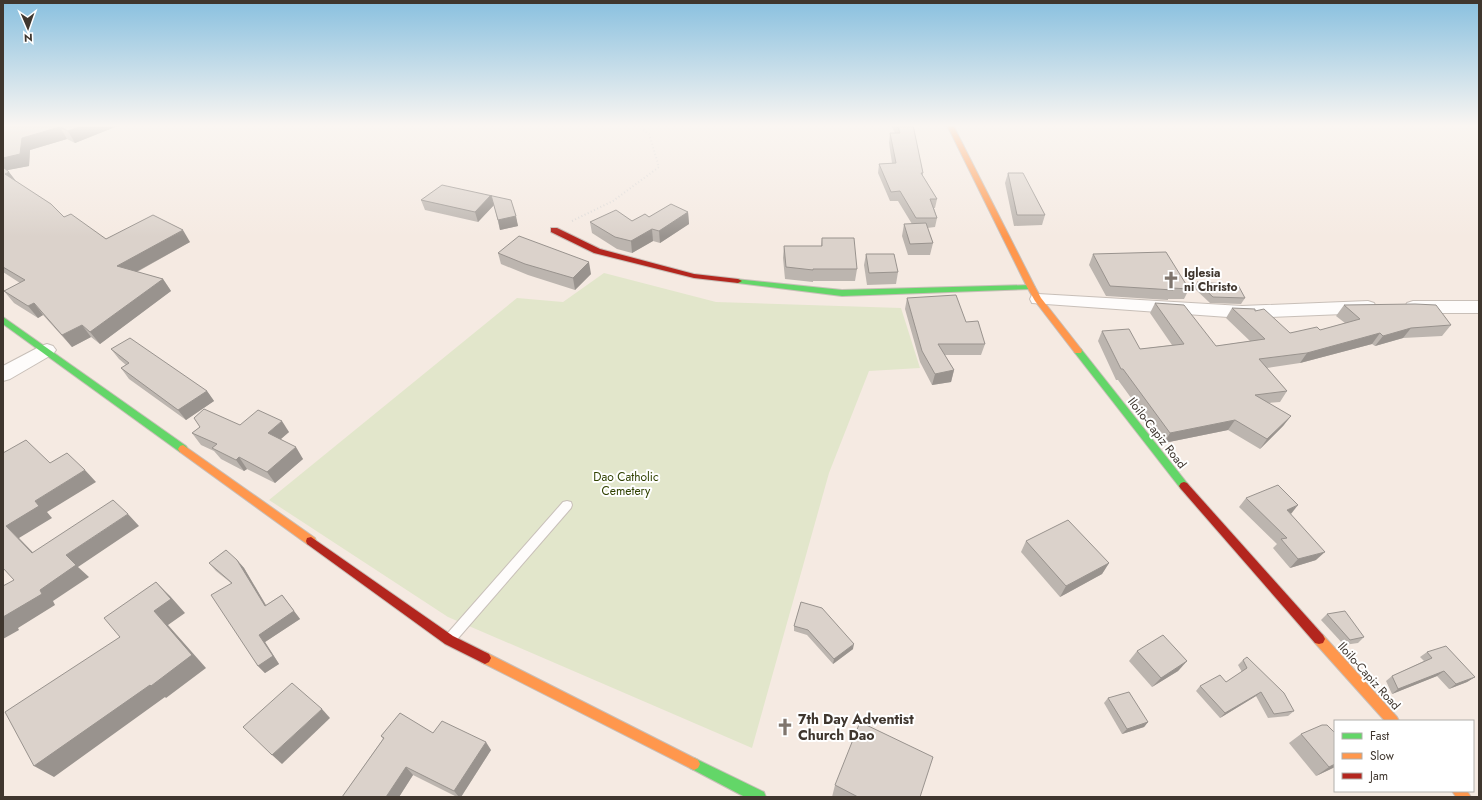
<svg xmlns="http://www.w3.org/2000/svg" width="1482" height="800" font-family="Jost,sans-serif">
	<rect width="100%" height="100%" fill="#f5eae2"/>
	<path fill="#e2e6cb" d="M604,273L716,302L901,308L920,368L869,371L829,473L752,748L448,617L269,500L517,298L563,302Z"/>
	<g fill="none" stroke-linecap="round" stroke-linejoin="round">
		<g stroke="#c8bfb8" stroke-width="2">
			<path id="lane" d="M567,501L571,502L572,505L571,508L454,643L450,644L446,643L444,639L446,635L563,502Z"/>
		</g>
		<g stroke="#c8bfb8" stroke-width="2">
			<g id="street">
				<path d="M1038,294L1242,306L1368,301L1374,303L1376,307L1374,311L1368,313L1242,318L1032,303L1030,299L1032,295Z"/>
				<path d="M1413,301H1479V313H1413L1407,311L1405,307L1407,303Z"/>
				<path d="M47,344L53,346L56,350L53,354L10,379L3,381V366L41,346Z"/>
			</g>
		</g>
		<g stroke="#c8bfb8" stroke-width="2">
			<g id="fast">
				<path d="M735,279L842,290L1031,285L1035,287L1031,289L842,296L738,283L734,281Z"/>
				<path d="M3,317L186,446L188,449L186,452H180L3,324Z"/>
				<path d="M1078,348L1081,349L1187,483L1189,486L1187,489L1184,490L1181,489L1075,353L1074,351Z"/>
				<path d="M694,758L764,792L766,797H745L690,768L688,764L690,760Z"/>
			</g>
		</g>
		<g stroke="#c8bfb8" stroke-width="2">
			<g id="slow">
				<path d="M947,125H953L1035,287L1041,298L1081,349L1082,351L1081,353H1075L1035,301L1027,287Z"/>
				<path d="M183,445L315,538L316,541L315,544L311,545L307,544L180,452L178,449L180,446Z"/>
				<path d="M1319,634L1323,635L1397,717L1399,721H1385L1315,643L1313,639L1315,635Z"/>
				<path d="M485,652L698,760L700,764L698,768L694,770L690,768L481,662L479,658L481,654Z"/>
				<path d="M1452,791H1467L1471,797H1456Z"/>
			</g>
		</g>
		<g stroke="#c8bfb8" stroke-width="2">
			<g id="jam">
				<path d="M551,228H557L600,249L694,274L738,279L742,281L738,283L694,278L594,253L551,232Z"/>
				<path d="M1184,482L1187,483L1323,635L1325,639L1323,643L1319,644L1315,643L1181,489L1179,486L1181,483Z"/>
				<path d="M311,537L453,636L489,654L491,658L489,662L485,664L445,644L307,544L306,541L307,538Z"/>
			</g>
		</g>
		<path stroke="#dcd9d7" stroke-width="2" stroke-dasharray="1 2.5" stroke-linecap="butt" d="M572,221L613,201L659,167L649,134L636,125"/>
		<use href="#lane" fill="#fefcfb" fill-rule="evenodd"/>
		<use href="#street" fill="#fefcfb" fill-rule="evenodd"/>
		<use href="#fast" fill="#63d668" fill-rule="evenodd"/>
		<use href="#slow" fill="#ff974d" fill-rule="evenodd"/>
		<use href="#jam" fill="#b3261e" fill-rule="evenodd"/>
	</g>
	<g fill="#bcb5af">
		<path d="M3,125H120L75,143L67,139L30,150L29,166L7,170L16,181L64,217L106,239L190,242L137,272L163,279L171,291L100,344L91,337L72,347L43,315L38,318L14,303L4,291L20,283L3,272Z"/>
		<path d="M891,125H913L923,173V176L937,199L935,208H934L937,218L935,227L927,228L933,243L930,255H908L902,236L904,224H912L898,201H890L878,173L879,164L892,163L889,143L890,133H895Z"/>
		<path d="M1008,173L1045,215L1042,225L1014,226L1005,183Z"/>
		<path d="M421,200H511L518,226L500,230L494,205L478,222L425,210Z"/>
		<path d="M688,212L689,224L660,243L653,241L632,253L617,249L592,233L590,222L632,221L649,217Z"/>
		<path d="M822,238L857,269L855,281H813V282L785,279L783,258L784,246H821Z"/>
		<path d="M498,253L591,274L575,290L528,275L501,264Z"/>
		<path d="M866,254L898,272L896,284L867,285L864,265Z"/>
		<path d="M1093,254L1189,289L1184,299H1168V300L1106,296L1089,265Z"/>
		<path d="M1197,282L1245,298L1241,304L1210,303L1194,288Z"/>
		<path d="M907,298L966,322L985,344L981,355H945L954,370L951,382L932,385L920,362L905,309Z"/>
		<path d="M1155,303L1216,346L1250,341L1226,318L1232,308L1255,311L1290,333L1320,330L1345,323L1336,316L1344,305L1451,325L1442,336L1403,338L1375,346L1372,344L1300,363L1267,368L1287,391L1280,402L1268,403L1291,416L1283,426L1260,449L1228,430L1164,443L1118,380H1116L1098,341L1102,331L1140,349L1172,345L1150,313Z"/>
		<path d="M111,349L207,391L214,401L186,420L129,379L121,368L126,365L119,359Z"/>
		<path d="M240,425L289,432L281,439L303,459L275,483L247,469L244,471L221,459L214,451L201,445L192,433L200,427Z"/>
		<path d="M1246,498L1291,514L1316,560L1290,568L1273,548L1277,544L1239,507Z"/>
		<path d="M1026,541L1109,563L1102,574L1060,597L1021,552Z"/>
		<path d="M237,560L244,568L266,605L282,595L300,619L265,642L279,664L265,673L258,666L231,583L216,571L209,563Z"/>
		<path d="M801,602L853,649L833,664L807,635L794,631V626Z"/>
		<path d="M1327,614L1364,637L1358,643L1344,645L1321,620Z"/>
		<path d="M1137,651L1187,661L1178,671L1152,687L1129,661Z"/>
		<path d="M1427,652L1475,677L1467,682L1449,689L1437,676L1392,694L1386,681L1392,676L1424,661L1420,657Z"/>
		<path d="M1243,660L1294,711L1288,716L1268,718L1256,696L1220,718L1196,691L1200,686L1226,682L1242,672L1238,665Z"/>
		<path d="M1108,698L1148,722L1144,727L1122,734L1104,703Z"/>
		<path d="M433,733L491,750L461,797H457L413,775L399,797H342L383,739L381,736Z"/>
		<path d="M1301,734L1335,767L1316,776L1289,743Z"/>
		<path d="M835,785L920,797H832Z"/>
	</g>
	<g fill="#99938e">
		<path d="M3,125H27L3,129Z"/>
		<path d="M85,125H120L75,143L68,131Z"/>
		<path d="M60,127L67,139L30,150L29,166L3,171V158L22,138Z"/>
		<path d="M9,172L18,184L5,174Z"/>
		<path d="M491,195L494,205L478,222L475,212Z"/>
		<path d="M688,212L689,224L660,243L659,231Z"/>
		<path d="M516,216L518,226L500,230L498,220Z"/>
		<path d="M652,229L653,241L632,253L631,241Z"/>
		<path d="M183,230L190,242L125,278L117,266Z"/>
		<path d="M589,262L591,274L575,290L573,278Z"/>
		<path d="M163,279L171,291L100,344L90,332Z"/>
		<path d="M34,303L43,315L38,318L28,306Z"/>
		<path d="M82,325L91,337L72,347L62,335Z"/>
		<path d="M1411,328L1403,338L1375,346L1383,336Z"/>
		<path d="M1380,333L1372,344L1300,363L1307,353Z"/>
		<path d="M954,370L951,382L932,385L935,374Z"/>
		<path d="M207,391L214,401L186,420L178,410Z"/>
		<path d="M1291,416L1283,426L1260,449L1267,439Z"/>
		<path d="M1235,420L1228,430L1164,443L1170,433Z"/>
		<path d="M282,421L289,432L275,444L268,433Z"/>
		<path d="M296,447L303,459L275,483L267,472Z"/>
		<path d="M239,457L247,469L244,471L236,460Z"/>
		<path d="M85,470L96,482L47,512L52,518L19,538L45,565L32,553L6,526L35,501Z"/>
		<path d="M1298,505L1291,514L1287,510Z"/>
		<path d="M128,514L139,526L78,567L89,577L53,601L55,605L18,628L19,630L3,639V617L40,590L66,555Z"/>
		<path d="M1325,552L1316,560L1290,568L1298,559Z"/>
		<path d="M237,560L244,568L271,614L265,606Z"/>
		<path d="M1109,563L1102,574L1060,597L1066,586Z"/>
		<path d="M156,582L170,596L185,613L168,625L206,668L166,698L165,697L54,777L34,766Z"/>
		<path d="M282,595L300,619L265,642L279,664L265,673L258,666L259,635Z"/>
		<path d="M854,644L853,649L833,664L834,659Z"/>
		<path d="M1187,661L1178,671L1152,687L1161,678Z"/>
		<path d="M1444,671L1437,676L1392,694L1398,689Z"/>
		<path d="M1475,677L1467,682L1449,689L1456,684Z"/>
		<path d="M1261,692L1256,696L1220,718L1225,713Z"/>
		<path d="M322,709L330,718L282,764L272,755Z"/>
		<path d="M1148,722L1144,727L1122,734L1127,729Z"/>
		<path d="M486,742L491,750L461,797H459L454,791Z"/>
		<path d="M1335,764V767L1316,776L1329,767Z"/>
		<path d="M406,767L413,775L399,797H386Z"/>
	</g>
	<g fill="#dbd2cb" stroke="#99938e">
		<path d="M16,125H85L68,131L60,127L22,138L20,154L3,158V127Z"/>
		<path d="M897,125H913L923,173H921L937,199H930L937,218H916L900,191L891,192L879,164L896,163L890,133H900Z"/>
		<path d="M3,167L9,172L5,174L51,204L64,217L71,214L106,239L153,215L183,230L117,266L163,279L90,332L82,325L62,335L34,303L28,306L4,291L25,280L3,267Z"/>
		<path d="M1008,173H1023L1045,215H1017Z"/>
		<path d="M442,185L511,200L516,216L498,220L491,195L475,212L421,200Z"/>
		<path d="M671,204L688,212L659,231L652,229L631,241L615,237L590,222L616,210L632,221L645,214L649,217Z"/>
		<path d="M926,223L933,243L910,244L904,224Z"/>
		<path d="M519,236L589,262L573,278L525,264L498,253Z"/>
		<path d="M822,238H854L857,269H813V270L786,267L784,246H822Z"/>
		<path d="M1166,252L1189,289L1172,288L1173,290L1110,286L1093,254Z"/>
		<path d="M866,254H894L898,272L869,273Z"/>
		<path d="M1197,282L1238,285L1245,298L1213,297Z"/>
		<path d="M956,295L966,322L978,321L985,344H938L954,370L935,374L922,351L907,298Z"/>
		<path d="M1155,303L1184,305L1216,346L1265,339L1232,308L1255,309V311L1264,309L1290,333L1317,327L1320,330L1360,319L1344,305L1415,304L1436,305L1451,325L1411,328L1383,336L1380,333L1307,353L1259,359L1287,391L1255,395L1291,416L1267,439L1235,420L1170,433L1123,369H1121L1102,331L1129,329L1140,349L1184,344Z"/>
		<path d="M130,338L207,391L178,410L121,368L129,363L111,349Z"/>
		<path d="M204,409L240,425L258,410L282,421L268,433L296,447L267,472L239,457L236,460L212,448L217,444L192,433L200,427L194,418Z"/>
		<path d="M26,440L50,463L67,453L85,470L35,501L39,506L6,526L32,553L113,500L128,514L66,555L76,565L40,590L42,594L3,617L4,619L3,620V586L14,580L3,568V453Z"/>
		<path d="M1278,485L1298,505L1287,510L1325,552L1298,559L1281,539L1287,538L1246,498Z"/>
		<path d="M1068,520L1109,563L1066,586L1026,541Z"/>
		<path d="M226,550L237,560L265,606L282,595L294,611L259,635L273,656L258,666L211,595L232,583L209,563Z"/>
		<path d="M156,582L171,599L154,611L192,655L151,686L150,685L34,766L5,712L120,637L104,618Z"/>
		<path d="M801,602L822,608L854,644L834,659L808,630L794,626Z"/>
		<path d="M1345,611L1364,637L1350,640L1327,614Z"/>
		<path d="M1163,635L1187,661L1161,678L1137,651Z"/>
		<path d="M1446,646L1475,677L1456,684L1444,671L1398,689L1392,676L1432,658L1427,652Z"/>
		<path d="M1247,657L1284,693L1294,711L1274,714L1261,692L1225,713L1200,686L1220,675L1226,682L1247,668L1243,660Z"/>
		<path d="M292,683L322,709L272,755L243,727Z"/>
		<path d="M1129,692L1148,722L1127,729L1108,698Z"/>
		<path d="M400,713L433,733L442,721L486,742L454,791L406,767L386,797H342L384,738L381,736Z"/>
		<path d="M860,722L933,757L920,797H858L835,785Z"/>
		<path d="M1322,725H1327L1335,733V764L1329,767L1301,734Z"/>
	</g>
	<linearGradient id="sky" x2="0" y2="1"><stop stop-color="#89c0df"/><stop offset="0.53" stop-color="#faf6f2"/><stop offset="1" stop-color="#faf6f2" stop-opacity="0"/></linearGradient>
	<rect width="1482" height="237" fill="url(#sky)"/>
	<defs>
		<g id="church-bare" transform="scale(1.38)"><path d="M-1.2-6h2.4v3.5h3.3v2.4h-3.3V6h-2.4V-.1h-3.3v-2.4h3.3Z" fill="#7f756d" stroke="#fff" stroke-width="2.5" paint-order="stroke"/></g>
	</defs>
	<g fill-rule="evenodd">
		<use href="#church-bare" x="1171" y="280"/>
		<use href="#church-bare" x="785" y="727"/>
	</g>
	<g text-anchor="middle" stroke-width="4" stroke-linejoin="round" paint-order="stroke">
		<g font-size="12" font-weight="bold" fill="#3f362e" stroke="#fff" text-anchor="start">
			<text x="1184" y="277">Iglesia<tspan x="1184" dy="14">ni Christo</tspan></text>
		</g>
		<g font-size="12" fill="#3f362e" stroke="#fff">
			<text transform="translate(1157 433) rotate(52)" y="4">Iloilo-Capiz Road</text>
			<text transform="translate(1369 676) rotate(48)" y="4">Iloilo-Capiz Road</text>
		</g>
		<g font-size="12" fill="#304100" stroke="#fff">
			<text x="626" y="481">Dao Catholic<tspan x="626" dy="14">Cemetery</tspan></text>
		</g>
		<g font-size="14" font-weight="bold" fill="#3f362e" stroke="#fff" text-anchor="start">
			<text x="798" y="724">7th Day Adventist<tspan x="798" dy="16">Church Dao</tspan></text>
		</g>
	</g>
	<rect width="1482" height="800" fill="none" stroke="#3f362e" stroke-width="8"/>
	<rect x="1334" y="720" width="140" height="72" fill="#ffffff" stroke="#b2afab"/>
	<rect x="1342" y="733" width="20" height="6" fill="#63d668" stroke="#b2afab"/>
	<text x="1370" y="740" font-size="12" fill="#3f362e">Fast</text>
	<rect x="1342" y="753" width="20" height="6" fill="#ff974d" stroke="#b2afab"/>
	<text x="1370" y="760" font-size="12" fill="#3f362e">Slow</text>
	<rect x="1342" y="773" width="20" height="6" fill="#b3261e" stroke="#b2afab"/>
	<text x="1370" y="780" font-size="12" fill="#3f362e">Jam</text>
	<g transform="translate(28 28) rotate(178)" stroke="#ffffff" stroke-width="3" paint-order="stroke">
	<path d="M0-3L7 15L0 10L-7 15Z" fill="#3f362e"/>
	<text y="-6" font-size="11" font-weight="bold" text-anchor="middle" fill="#3f362e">N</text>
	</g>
</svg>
